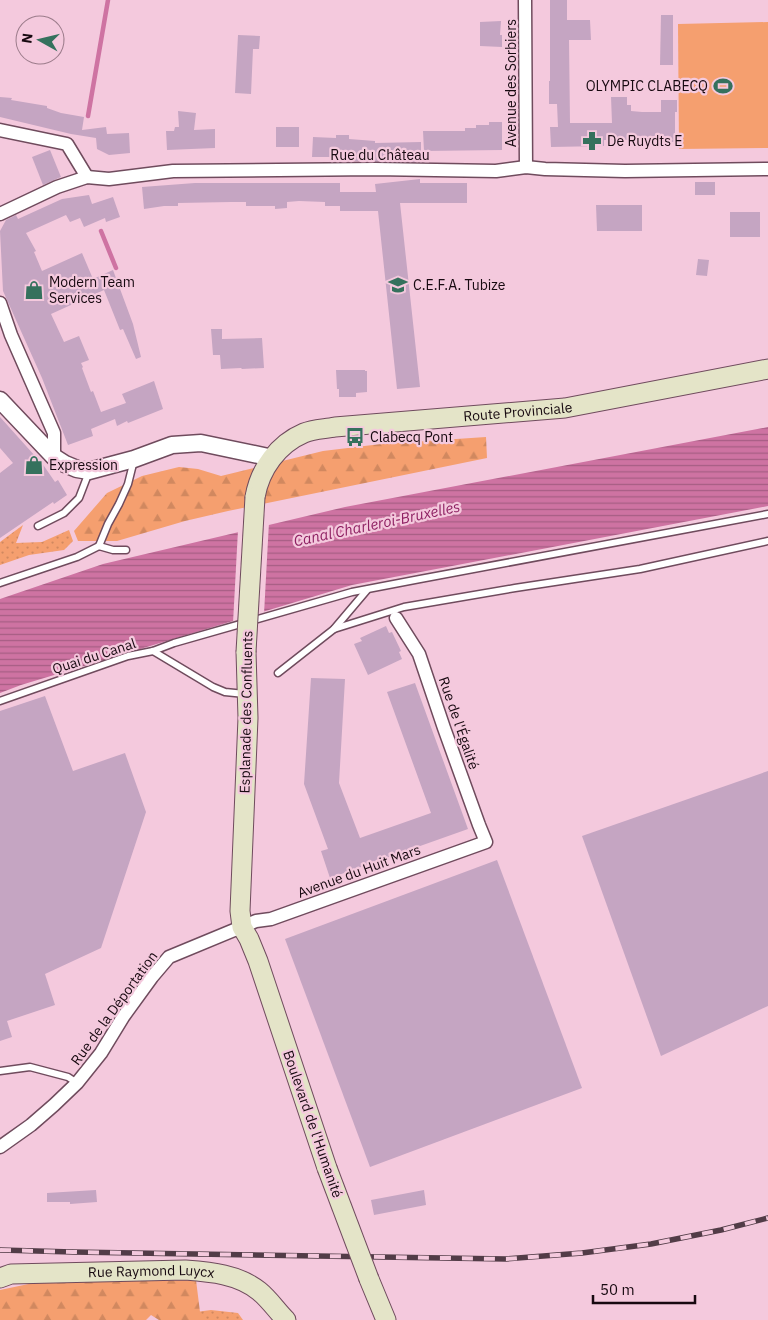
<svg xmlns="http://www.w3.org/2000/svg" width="768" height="1320" font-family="'IBM Plex Sans',sans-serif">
	<defs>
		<pattern id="grass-dots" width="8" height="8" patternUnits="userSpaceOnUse" patternTransform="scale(1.25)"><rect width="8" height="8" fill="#f59f6f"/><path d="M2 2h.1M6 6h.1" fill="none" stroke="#d1885f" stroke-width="1.8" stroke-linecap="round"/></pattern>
		<pattern id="forest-firs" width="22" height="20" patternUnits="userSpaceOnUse" patternTransform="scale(1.25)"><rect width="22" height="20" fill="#f59f6f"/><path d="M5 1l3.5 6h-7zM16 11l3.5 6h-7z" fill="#d1885f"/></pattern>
		<pattern id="water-rules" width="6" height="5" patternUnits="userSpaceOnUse" patternTransform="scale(1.25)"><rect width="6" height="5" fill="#ce73a2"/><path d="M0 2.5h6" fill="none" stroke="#a65d83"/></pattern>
	</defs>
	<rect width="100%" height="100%" fill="#f4c9dd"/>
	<g fill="url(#grass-dots)">
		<path d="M23,525L16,543L42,542L69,530L73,541L64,550L29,555L0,565V542Z"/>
		<path d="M211,1310L238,1313L243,1320H198L196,1312Z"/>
	</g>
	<g fill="url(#forest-firs)">
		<path d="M486,437L487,458L228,511L185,521L117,541H78L74,531L107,493L142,476L179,467L198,469L221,476L323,451L381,444Z"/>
		<path d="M196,1280L201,1320H159L151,1315L146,1320H0V1290L38,1282Z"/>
	</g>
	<path fill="#f59f6f" d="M768,22V148L679,149L678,24Z"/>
	<path fill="url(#water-rules)" d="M768,427V506L352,585L21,685L0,693V599L103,564L345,507Z"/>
	<path fill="#f4c9dd" d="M269,522L264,614L233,623L238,530Z"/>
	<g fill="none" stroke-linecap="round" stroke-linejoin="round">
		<g stroke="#ce73a2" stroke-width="4.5">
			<path d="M88,116L108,0"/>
			<path d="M101,231L116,268"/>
		</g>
	</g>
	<g fill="#c5a5c2">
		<path d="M550,0H567V20H590L591,40H569L570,123H612L611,97H627V105H631V111L642,112H661V100H677V112H675V142H657V140H604V146L551,147L550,127H558L557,104H549V81H550Z"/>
		<path d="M661,15H673V65H660Z"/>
		<path d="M501,21L500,35H502V47L480,46V22Z"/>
		<path d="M238,35L260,36L259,49H253L251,94L235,93Z"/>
		<path d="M0,97L12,98L11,100L47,106V108L61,113L84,117L82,130L106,127L107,134L129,133L130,153L109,155L97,149L96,138L71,134L0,117Z"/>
		<path d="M178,111L196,113L194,130L215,129V148L167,150L166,131H174L175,127H179Z"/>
		<path d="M489,122H502V150L424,151L423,131H465V128H476V125H489Z"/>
		<rect x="276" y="127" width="23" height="20"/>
		<path d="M336,135H349V139L375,141V143L421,142V162L350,161V157H312L313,137L336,138Z"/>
		<path d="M50,150L61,177L43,185L32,157Z"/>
		<path d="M420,179V183H467V203H400L420,387L397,389L378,211H340V206H325V202L299,201L287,202V208L275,209V206H246V202H231L178,203V206H164L144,209L142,187L195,183H340V192H376L375,184Z"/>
		<rect x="695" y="182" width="20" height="13"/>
		<path d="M89,195L92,204L113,197L120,217L106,222L105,218L84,227L80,218L70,222L66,215L26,233L36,251L34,252L42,271L82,253L93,279L113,270L133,324L141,357L136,359L123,329L120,330L104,290L51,314L64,342L79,336L89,360L81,363L83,367L82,368L91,392L93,391L101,412L126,403L122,394L154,381L163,409L128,423L127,421L117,426L115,419L91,429L93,436L68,445L42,378L3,291L0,231L6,220L16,215L18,219L62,199Z"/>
		<path d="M596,205H642V231H597Z"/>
		<rect x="730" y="212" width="30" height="25"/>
		<path d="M698,259L709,260L707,276L696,275Z"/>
		<path d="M211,329H222V339L262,338L264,368L242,369L241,368L221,369L220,355H213Z"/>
		<path d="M336,370H365V371H367V392L356,393V397H339V389H337Z"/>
		<path d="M0,417L44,466L55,482L58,480L67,495L54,504L53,502L0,538V473L13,463L0,448Z"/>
		<path d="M386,626L389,633L392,632L401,651L399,652L402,659L368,675L354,644L362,641L360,638Z"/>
		<path d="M311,678L345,679L339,783L360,838L431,813L387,692L415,683L468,829L330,878L321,851L328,849L304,784Z"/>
		<path d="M45,696L73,771L125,753L146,812L101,948L45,974L55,1005L7,1021L12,1037L0,1041V711Z"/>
		<path d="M768,771V1006L661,1056L582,836Z"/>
		<path d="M497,860L582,1088L370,1167L285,939Z"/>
		<path d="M96,1190L97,1202L70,1204V1202H47V1193Z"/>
		<path d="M424,1190L426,1205L374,1215L371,1200Z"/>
	</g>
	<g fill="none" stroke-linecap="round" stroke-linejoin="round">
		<g stroke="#6f4b5d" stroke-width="9">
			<g id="service">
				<path d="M38,526L64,513L79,498L89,472"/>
				<path d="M99,546L108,524L119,504L128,484L134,460"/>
				<path d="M0,583L77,557L99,546L113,550H126"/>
				<path d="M334,629L404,607L515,588L640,569L768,541"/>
				<path d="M153,651L213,687L225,692L245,694"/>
				<path d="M278,673L334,629L367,590"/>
				<path d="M0,701L128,656L153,651L174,643L352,592L420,579L768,514"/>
				<path d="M0,1071L30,1067L68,1077L77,1083"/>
			</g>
		</g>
		<g stroke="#6f4b5d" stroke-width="15">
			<g id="minor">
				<path d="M525,0L526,167"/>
				<path d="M0,130L67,144L87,177"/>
				<path d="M0,214L57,187L87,177L109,179L173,171L375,169L496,171L526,167L545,169L625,171L768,169"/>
				<path d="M0,303L11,335L54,433V457"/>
				<path d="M0,1147L31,1125L54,1105L77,1083L101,1053L123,1017L152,977L169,957L256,921L271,919L486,842L479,825L444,728L419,654L396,618"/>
			</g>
		</g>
		<g stroke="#6f4b5d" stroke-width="19">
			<path id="tertiary" d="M0,400L54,457L65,464L77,469L89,471L134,459L172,445L201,443L273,458"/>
		</g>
		<g stroke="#6f4b5d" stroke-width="21">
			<g id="secondary">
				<path id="s1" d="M255,497C260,469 278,444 304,433C313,429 325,429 335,427L565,408L768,369"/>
				<path d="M246,652L248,718L240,911L242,927L249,939L258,961L327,1168"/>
				<path id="s2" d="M0,1278L11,1274L185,1270C211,1272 238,1274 259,1291C269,1299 277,1311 286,1320"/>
				<path d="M369,1279L386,1320"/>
			</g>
		</g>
		<use href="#service" stroke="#fff" stroke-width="6"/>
		<use href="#minor" stroke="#fff" stroke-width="12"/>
		<use href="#tertiary" stroke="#fff" stroke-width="16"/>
		<use href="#secondary" stroke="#e4e4c8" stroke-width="19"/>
		<g stroke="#523c47" stroke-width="5.5">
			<path id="rail" d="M0,1250L73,1252L506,1259L582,1253L651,1244L721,1230L768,1218"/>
		</g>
		<use href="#rail" stroke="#f4c9dd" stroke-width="4" stroke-dasharray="11" stroke-linecap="butt"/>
		<g stroke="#6f4b5d" stroke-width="21" stroke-linecap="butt">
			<g id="secondary-bridge">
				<path d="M246,652L255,497"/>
				<path d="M327,1168L369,1279"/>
			</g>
		</g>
		<use href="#secondary-bridge" stroke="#e4e4c8" stroke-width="19"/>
	</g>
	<defs>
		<g id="stadium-bare" transform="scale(1.5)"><path d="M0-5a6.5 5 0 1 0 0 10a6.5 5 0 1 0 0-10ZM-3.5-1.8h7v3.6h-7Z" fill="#35715d" stroke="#f4c9dd" stroke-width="2.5" paint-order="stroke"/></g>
		<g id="pharmacy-bare" transform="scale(1.5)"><path d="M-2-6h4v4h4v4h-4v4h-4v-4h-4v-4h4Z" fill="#35715d" stroke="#f4c9dd" stroke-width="2.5" paint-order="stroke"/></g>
		<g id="school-bare" transform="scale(1.5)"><path d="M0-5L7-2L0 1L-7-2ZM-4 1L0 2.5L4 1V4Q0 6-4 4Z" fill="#35715d" stroke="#f4c9dd" stroke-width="2.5" paint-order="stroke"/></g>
		<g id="shop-bare" transform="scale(1.5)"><path d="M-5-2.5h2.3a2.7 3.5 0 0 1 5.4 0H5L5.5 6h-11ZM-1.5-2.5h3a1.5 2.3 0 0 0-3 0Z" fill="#35715d" stroke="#f4c9dd" stroke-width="2.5" paint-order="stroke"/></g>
		<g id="bus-bare" transform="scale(1.5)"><path d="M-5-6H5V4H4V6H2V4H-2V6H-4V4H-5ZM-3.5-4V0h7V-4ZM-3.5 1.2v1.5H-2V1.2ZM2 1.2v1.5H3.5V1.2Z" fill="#35715d" stroke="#f4c9dd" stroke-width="2.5" paint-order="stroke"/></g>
	</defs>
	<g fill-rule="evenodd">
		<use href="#stadium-bare" x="723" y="86"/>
		<use href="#pharmacy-bare" x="592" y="141"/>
		<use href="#school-bare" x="398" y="285"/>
		<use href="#shop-bare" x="34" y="290"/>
		<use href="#bus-bare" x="355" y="437"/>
		<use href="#shop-bare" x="34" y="465"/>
	</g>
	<g text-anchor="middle" stroke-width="4.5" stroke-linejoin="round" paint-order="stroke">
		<g font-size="14" fill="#170910" stroke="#f4c9dd">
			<text transform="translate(511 83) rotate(-90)" y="5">Avenue des Sorbiers</text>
			<text x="380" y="160">Rue du Château</text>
			<text dy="5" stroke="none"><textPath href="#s1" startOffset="299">Route Provinciale</textPath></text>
			<text transform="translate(94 656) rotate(-18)" y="5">Quai du Canal</text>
			<text transform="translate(246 712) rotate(-89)" y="5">Esplanade des Confluents</text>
			<text transform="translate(459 723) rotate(71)" y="5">Rue de l'Égalité</text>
			<text transform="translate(359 871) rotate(-20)" y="5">Avenue du Huit Mars</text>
			<text transform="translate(114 1008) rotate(-54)" y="5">Rue de la Déportation</text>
			<text transform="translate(313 1124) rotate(71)" y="5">Boulevard de l'Humanité</text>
			<text dy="5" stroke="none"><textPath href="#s2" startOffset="152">Rue Raymond Luycx</textPath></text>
		</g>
		<g font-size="14" fill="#170910" stroke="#f4c9dd" text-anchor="start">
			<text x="708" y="91" text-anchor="end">OLYMPIC CLABECQ</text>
			<text x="607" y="146">De Ruydts E</text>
			<text x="49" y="287">Modern Team<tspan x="49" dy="16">Services</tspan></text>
			<text x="413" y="290">C.E.F.A. Tubize</text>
			<text x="370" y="442">Clabecq Pont</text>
			<text x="49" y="470">Expression</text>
		</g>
		<g font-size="15" font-style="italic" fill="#8e2062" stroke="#f4c9dd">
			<text transform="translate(377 524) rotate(-12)" y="5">Canal Charleroi-Bruxelles</text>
		</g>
	</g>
	<g transform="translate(40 40) rotate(278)"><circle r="24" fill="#f4c9dd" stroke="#9c7c8b"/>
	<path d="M0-4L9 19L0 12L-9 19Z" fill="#35715d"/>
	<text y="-8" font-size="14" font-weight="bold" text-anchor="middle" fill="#170910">N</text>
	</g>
	<path d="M593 1295v8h102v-8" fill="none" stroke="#170910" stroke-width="2.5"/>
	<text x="600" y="1295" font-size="15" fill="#170910" stroke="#f4c9dd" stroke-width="4" paint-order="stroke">50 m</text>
</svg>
